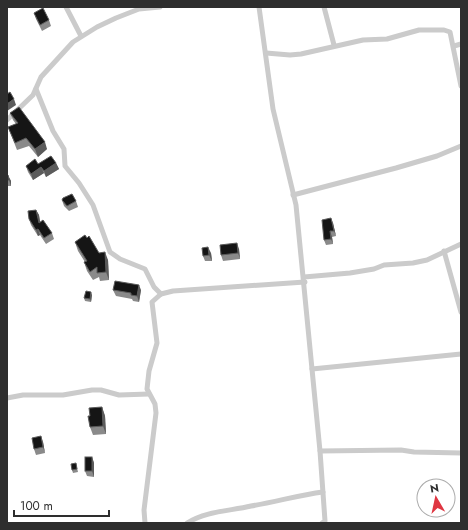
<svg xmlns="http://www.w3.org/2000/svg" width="468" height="530" font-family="Jost,sans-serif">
	<rect width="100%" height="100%" fill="#fff"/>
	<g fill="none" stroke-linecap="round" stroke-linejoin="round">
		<g stroke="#cbcbcb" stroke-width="5">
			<path d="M66,7L81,36"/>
			<path d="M259,7L273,109L296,205L320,451L325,521L322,523"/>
			<path d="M324,7L334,45"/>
			<path d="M454,46L461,44"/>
			<path d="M266,53L290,55L301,54L363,40L387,39L419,30H444L450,32L461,86"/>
			<path d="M36,89L53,131L64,149L65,166L79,183L93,205L110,252L120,259L145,269L154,287L161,294"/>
			<path d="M7,120L33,95L41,77L73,42L97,27L116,18L139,9L160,7"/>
			<path d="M293,195L396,168L437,156L461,146"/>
			<path d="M444,251L461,312"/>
			<path d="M304,277L350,273L374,269L384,265L413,263L427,260L461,244"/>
			<path d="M312,369L461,354"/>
			<path d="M7,398L23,395H63L92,390H101L119,395L149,394"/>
			<path d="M320,451L401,450L414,452L461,453"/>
			<path d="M145,523L144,510L156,413L155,404L147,389L149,371L157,343L152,302L161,294L173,291L305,282"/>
			<path d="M187,523C206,511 230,511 251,506C276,502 299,495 323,492"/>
		</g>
	</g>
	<g fill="#8a8a8a">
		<path d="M34,13L49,20L51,26L42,31L36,19Z"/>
		<path d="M10,113L47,149L38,157L29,146L17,150L8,127L16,124L13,120Z"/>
		<path d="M56,163L59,169L46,177L44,173L33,180L28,172L26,166L38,164Z"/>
		<path d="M7,175L11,181V186H7Z"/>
		<path d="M62,200L76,201L78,207L69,211L64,206Z"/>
		<path d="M36,210L39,215L40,222L52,233L54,239L46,244L40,235L38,236L31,225L29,219Z"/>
		<path d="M333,223L336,236L332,237L333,244L326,245L324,240Z"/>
		<path d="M75,242L99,253L108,260L109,280L100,281L99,277L93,280L87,271L84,262H85L78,251Z"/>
		<path d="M239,249L240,259L223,261L221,255Z"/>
		<path d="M211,253L212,261H205L203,256Z"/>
		<path d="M113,290H141L139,302L133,301L132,299L116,296Z"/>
		<path d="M92,295L91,302L85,301L84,298Z"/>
		<path d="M102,407L105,416L106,434L93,435L90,427V416Z"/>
		<path d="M43,442L45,453L36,455L34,449Z"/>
		<path d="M92,457L94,463V477L87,476L85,471Z"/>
		<path d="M76,463L78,472L73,473L72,470Z"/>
	</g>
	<g fill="#5b5b5b">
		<path d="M14,99L16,105L7,111V104Z"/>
		<path d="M45,142L47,149L38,157L35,149Z"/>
		<path d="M56,163L59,169L46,177L44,171Z"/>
		<path d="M41,167L44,173L33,180L31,174Z"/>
		<path d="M8,175L11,181V186L9,180Z"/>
		<path d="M36,210L39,215L41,228L39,223Z"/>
		<path d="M331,218L333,223L336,236L334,231Z"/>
		<path d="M38,229L40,235L38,236L36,230Z"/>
		<path d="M330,231L332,237L333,244L331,239Z"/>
		<path d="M237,243L239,249L240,259L238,253Z"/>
		<path d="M208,247L211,253L212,261L209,255Z"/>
		<path d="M105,252L108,260L109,280L106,272Z"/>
		<path d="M139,285L141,290L139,302L137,296Z"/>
		<path d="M91,292L92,295L91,302L90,299Z"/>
		<path d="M102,407L105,416L106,434L103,426Z"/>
		<path d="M41,436L43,442L45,453L43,447Z"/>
		<path d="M92,457L94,463V477L92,471Z"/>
	</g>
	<g fill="#151515" stroke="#5b5b5b">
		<path d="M43,8L49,20L40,25L34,13Z"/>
		<path d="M10,92L14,99L7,104V94Z"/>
		<path d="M19,107L45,142L35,149L26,138L15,143L8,127L18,123L10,113Z"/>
		<path d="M51,156L56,163L44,171L41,167L31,174L26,166L35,159L38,164Z"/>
		<path d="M7,175H8L9,180H7Z"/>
		<path d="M72,194L76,201L67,206L62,200L63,198Z"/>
		<path d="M36,210L39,223L43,220L52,233L44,238L38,229L36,230L29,219L28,211Z"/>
		<path d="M331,218L334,231H330L331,239L324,240L322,220Z"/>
		<path d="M85,235L87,238L89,236L99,253L105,252L106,272L97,273V267L90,272L84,262L87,261L75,242Z"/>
		<path d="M237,243L238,253L221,255L220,245Z"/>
		<path d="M208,247L209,255L203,256L202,248Z"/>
		<path d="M115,281L139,285L137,296L131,295V293L113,290Z"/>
		<path d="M86,291L91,292L90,299L84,298Z"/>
		<path d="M102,407L103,426L90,427L88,416H90L89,408Z"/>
		<path d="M41,436L43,447L34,449L32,438Z"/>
		<rect x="85" y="457" width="7" height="14"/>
		<path d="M76,463L77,469L72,470L71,464Z"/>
	</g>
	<rect width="468" height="530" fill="none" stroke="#2e2e2e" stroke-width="16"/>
	<g transform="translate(436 498) rotate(351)"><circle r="19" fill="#ffffff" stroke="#ababab"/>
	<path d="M0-3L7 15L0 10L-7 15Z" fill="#df3642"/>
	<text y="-6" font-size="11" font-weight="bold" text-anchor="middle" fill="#2e2e2e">N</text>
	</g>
	<path d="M14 510v6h95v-6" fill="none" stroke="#2e2e2e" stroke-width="2"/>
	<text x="20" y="510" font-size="12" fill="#2e2e2e" stroke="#ffffff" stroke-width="3" paint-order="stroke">100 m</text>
</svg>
